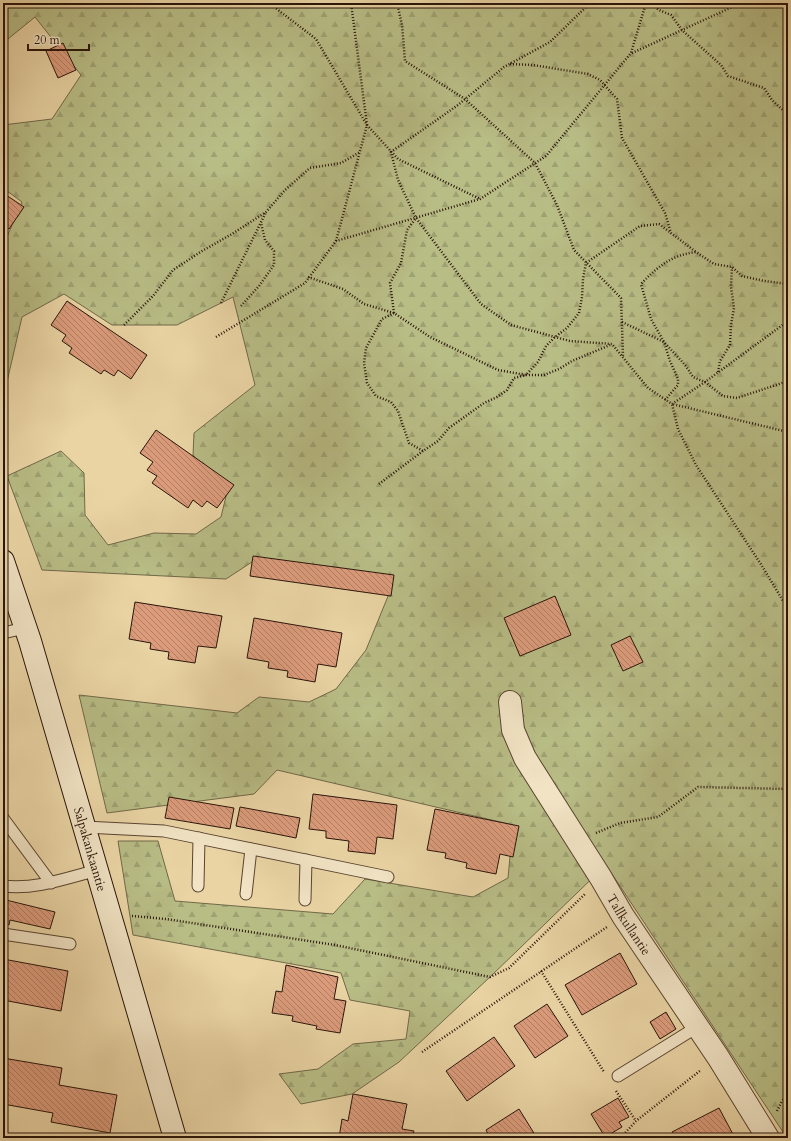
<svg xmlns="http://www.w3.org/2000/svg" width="791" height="1141" font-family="Cardo,serif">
	<defs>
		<pattern id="forest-firs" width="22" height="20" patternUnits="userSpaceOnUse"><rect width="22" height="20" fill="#b8bc85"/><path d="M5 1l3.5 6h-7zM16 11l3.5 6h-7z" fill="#9ea172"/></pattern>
		<pattern id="building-back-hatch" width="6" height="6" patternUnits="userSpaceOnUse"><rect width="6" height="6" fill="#dc9c7c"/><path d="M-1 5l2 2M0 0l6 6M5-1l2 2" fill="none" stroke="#b27e64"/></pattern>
	</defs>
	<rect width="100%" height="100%" fill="#ead4a4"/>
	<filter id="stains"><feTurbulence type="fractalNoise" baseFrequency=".005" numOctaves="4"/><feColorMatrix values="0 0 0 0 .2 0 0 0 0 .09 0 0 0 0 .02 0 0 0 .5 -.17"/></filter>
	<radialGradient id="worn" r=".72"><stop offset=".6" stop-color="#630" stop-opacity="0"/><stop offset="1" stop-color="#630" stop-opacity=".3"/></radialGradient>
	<path fill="url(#forest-firs)" stroke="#706848" d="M3,3H788V1138H787L606,865L490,977L399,1062L352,1094L301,1104L279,1074L318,1069L353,1044L406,1039L410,1011L350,1000L341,973L133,935L118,841H158L175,901L333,914L365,879L473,897L508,878L513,825L277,770L254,794L107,813L79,695L237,713L259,697L309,702L336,689L366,650L393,584L255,560L226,579L42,570L7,476L61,451L84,473L85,515L108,545L154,533L196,534L221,517L229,484L193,456L194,433L255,385L233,297L177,325H112L64,294L22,317L3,399V246L22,202L3,188V125L52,119L81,75L35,17L3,43Z"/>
	<g fill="url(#building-back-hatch)" stroke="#29140a">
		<path d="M63,43L76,70L58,78L46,51Z"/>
		<path d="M3,193L24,207L9,229L3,226Z"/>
		<path d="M67,301L147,355L131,379L118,370L114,376L104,370L101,374L69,353L72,348L62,341L66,335L51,325Z"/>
		<path d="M156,430L234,485L217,508L207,501L202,507L193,500L188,508L152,483L157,476L147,470L153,462L140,453Z"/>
		<path d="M253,556L394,575L391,596L250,576Z"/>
		<path d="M555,596L571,635L520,656L504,618Z"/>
		<path d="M135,602L222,616L216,648L198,646L195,663L168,659L169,652L150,649L151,643L129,639Z"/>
		<path d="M254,618L342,633L336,667L318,664L315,682L287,677L288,671L268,668L269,662L247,658Z"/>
		<path d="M630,636L643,662L623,671L611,645Z"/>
		<path d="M3,764L7,765L3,789Z"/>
		<path d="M313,794L397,805L393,839L377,837L375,854L348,851L349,841L326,838V831L309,829Z"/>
		<path d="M169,797L234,808L230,829L165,818Z"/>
		<path d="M240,807L300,818L296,838L236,826Z"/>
		<path d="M435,809L519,826L513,857L500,854L496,874L466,868L467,863L445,858L446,853L427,850Z"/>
		<path d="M6,900L55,912L50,929L10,920L9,925L3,923V905H5Z"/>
		<path d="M620,953L637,984L582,1015L565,985Z"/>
		<path d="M3,959L68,971L61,1011L3,1000Z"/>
		<path d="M286,965L338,977L334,999L346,1001L340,1033L316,1029L317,1026L292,1021L293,1016L272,1013L276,991L282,992Z"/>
		<path d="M547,1004L568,1036L535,1058L514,1026Z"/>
		<path d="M666,1012L676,1029L660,1039L650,1022Z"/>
		<path d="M494,1037L515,1066L467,1101L446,1071Z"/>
		<path d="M3,1058L62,1068L59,1085L117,1095L110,1133L51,1122L53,1113L3,1104Z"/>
		<path d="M353,1094L407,1104L402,1129L414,1131L412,1138H339L342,1119L348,1121Z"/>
		<path d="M618,1098L629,1117L619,1122L622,1127L605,1137L591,1114Z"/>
		<path d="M719,1108L735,1138H675L672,1132Z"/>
		<path d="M519,1109L537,1138H490L486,1130Z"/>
	</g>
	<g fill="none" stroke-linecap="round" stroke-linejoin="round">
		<g stroke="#594430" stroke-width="13">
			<g id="lane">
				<path d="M3,633L25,628"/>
				<path d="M3,818L51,883"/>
				<path d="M85,827L164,831L388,877"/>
				<path d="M3,886C35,890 67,878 98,870"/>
				<path d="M198,886L199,838"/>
				<path d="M246,894L251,849"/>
				<path d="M305,900L306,860"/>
				<path d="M3,934L70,944"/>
				<path d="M618,1076L697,1027"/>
			</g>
		</g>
		<g stroke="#594430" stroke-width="24">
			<g id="street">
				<path id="s1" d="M510,702L513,730L525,758L601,878L623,916L718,1057L768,1138"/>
			</g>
		</g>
		<g stroke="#29140a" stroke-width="24">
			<g id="secondary">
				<path id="s2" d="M3,561L30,641L175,1138"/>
			</g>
		</g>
		<g stroke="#29140a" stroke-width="2.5" stroke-dasharray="1 2" stroke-linecap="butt">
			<path d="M269,3L316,39L367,125L398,159L480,199"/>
			<path d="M397,3L402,25L405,61L465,99L535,163L557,205L574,250L621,298L623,356"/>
			<path d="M590,3L550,42L504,67L458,105L391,152L398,180L416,218L481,304L511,325L570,341L612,344L648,388L672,404L705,382L788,321"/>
			<path d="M650,3L659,10L671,15L682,30L721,65L728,76L764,88L772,100L788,115"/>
			<path d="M632,53L741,3"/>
			<path d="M510,64L533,65L576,72L588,74L600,80L617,99L622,138L665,213L671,233L696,252"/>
			<path d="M336,241L367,125L351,3"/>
			<path d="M308,277L343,289L364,304L394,313L430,337L498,370L526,375L538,362L546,346L555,337L567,328L579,313L582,297L583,279L586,263L640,226L659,224L671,233"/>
			<path d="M221,303L266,212"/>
			<path d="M241,306L259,286L274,265V251L265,240L261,223"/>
			<path d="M394,313L382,319L366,348L364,363L367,383L376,396L391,402L398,411L409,443L423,451L438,441L449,428L484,403L497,397L507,390L514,378L526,375H544L559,369L572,361L610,345"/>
			<path d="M394,313L390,283L401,263L407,230L416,218"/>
			<path d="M622,322L664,342L686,366L693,377L705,382L723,396L737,398L788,381"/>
			<path d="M124,325L153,296L173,270L202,251L232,234L266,212L285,190L310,168L341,163L360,152"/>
			<path d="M216,337L305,283L336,241L480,199L546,156L631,53L646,3"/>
			<path d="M718,372L720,361L730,345L731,325L734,308L731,287L732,267"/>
			<path d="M665,400L678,385V379L670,361L664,342L651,319L641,284C658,266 672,255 696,252L714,264L732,267L742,276L764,281L788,284"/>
			<path d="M788,432L672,404L678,429L696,465L762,566L788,609"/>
			<path d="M379,484L423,451"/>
			<path d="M596,833L620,823L658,817L698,787L788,789"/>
			<path d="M132,916L166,919L335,945L490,977L509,968L585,894"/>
			<path d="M541,971L604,1072"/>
			<path d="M422,1052L607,927"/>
			<path d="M616,1091L636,1121"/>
			<path d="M777,1111L782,1101L788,1095"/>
			<path d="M618,1138L625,1133L636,1121L701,1070"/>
		</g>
		<use href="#lane" stroke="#f1e3c4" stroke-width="11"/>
		<use href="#street" stroke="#f1e3c4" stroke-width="22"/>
		<use href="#secondary" stroke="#f1e3c4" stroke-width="22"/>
	</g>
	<g text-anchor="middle" stroke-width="3.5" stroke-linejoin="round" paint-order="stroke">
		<g font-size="13" fill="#29140a" stroke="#f1e3c4">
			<text dy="5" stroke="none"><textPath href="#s2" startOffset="301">Salpakankaantie</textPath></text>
			<text dy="5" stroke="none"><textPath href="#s1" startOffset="255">Tallkullantie</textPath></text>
		</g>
	</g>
	<rect width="791" height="1141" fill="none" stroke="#ead4a4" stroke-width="16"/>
	<rect x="4" y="4" width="783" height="1133" fill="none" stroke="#29140a" stroke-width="2"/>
	<rect x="8" y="8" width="775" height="1125" fill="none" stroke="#29140a"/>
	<path d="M28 44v6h61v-6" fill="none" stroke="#29140a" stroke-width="2"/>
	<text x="34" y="44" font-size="12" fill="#29140a" stroke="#f1e3c4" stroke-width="3" paint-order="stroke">20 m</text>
	<rect width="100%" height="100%" filter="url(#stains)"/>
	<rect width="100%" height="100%" fill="url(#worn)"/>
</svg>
